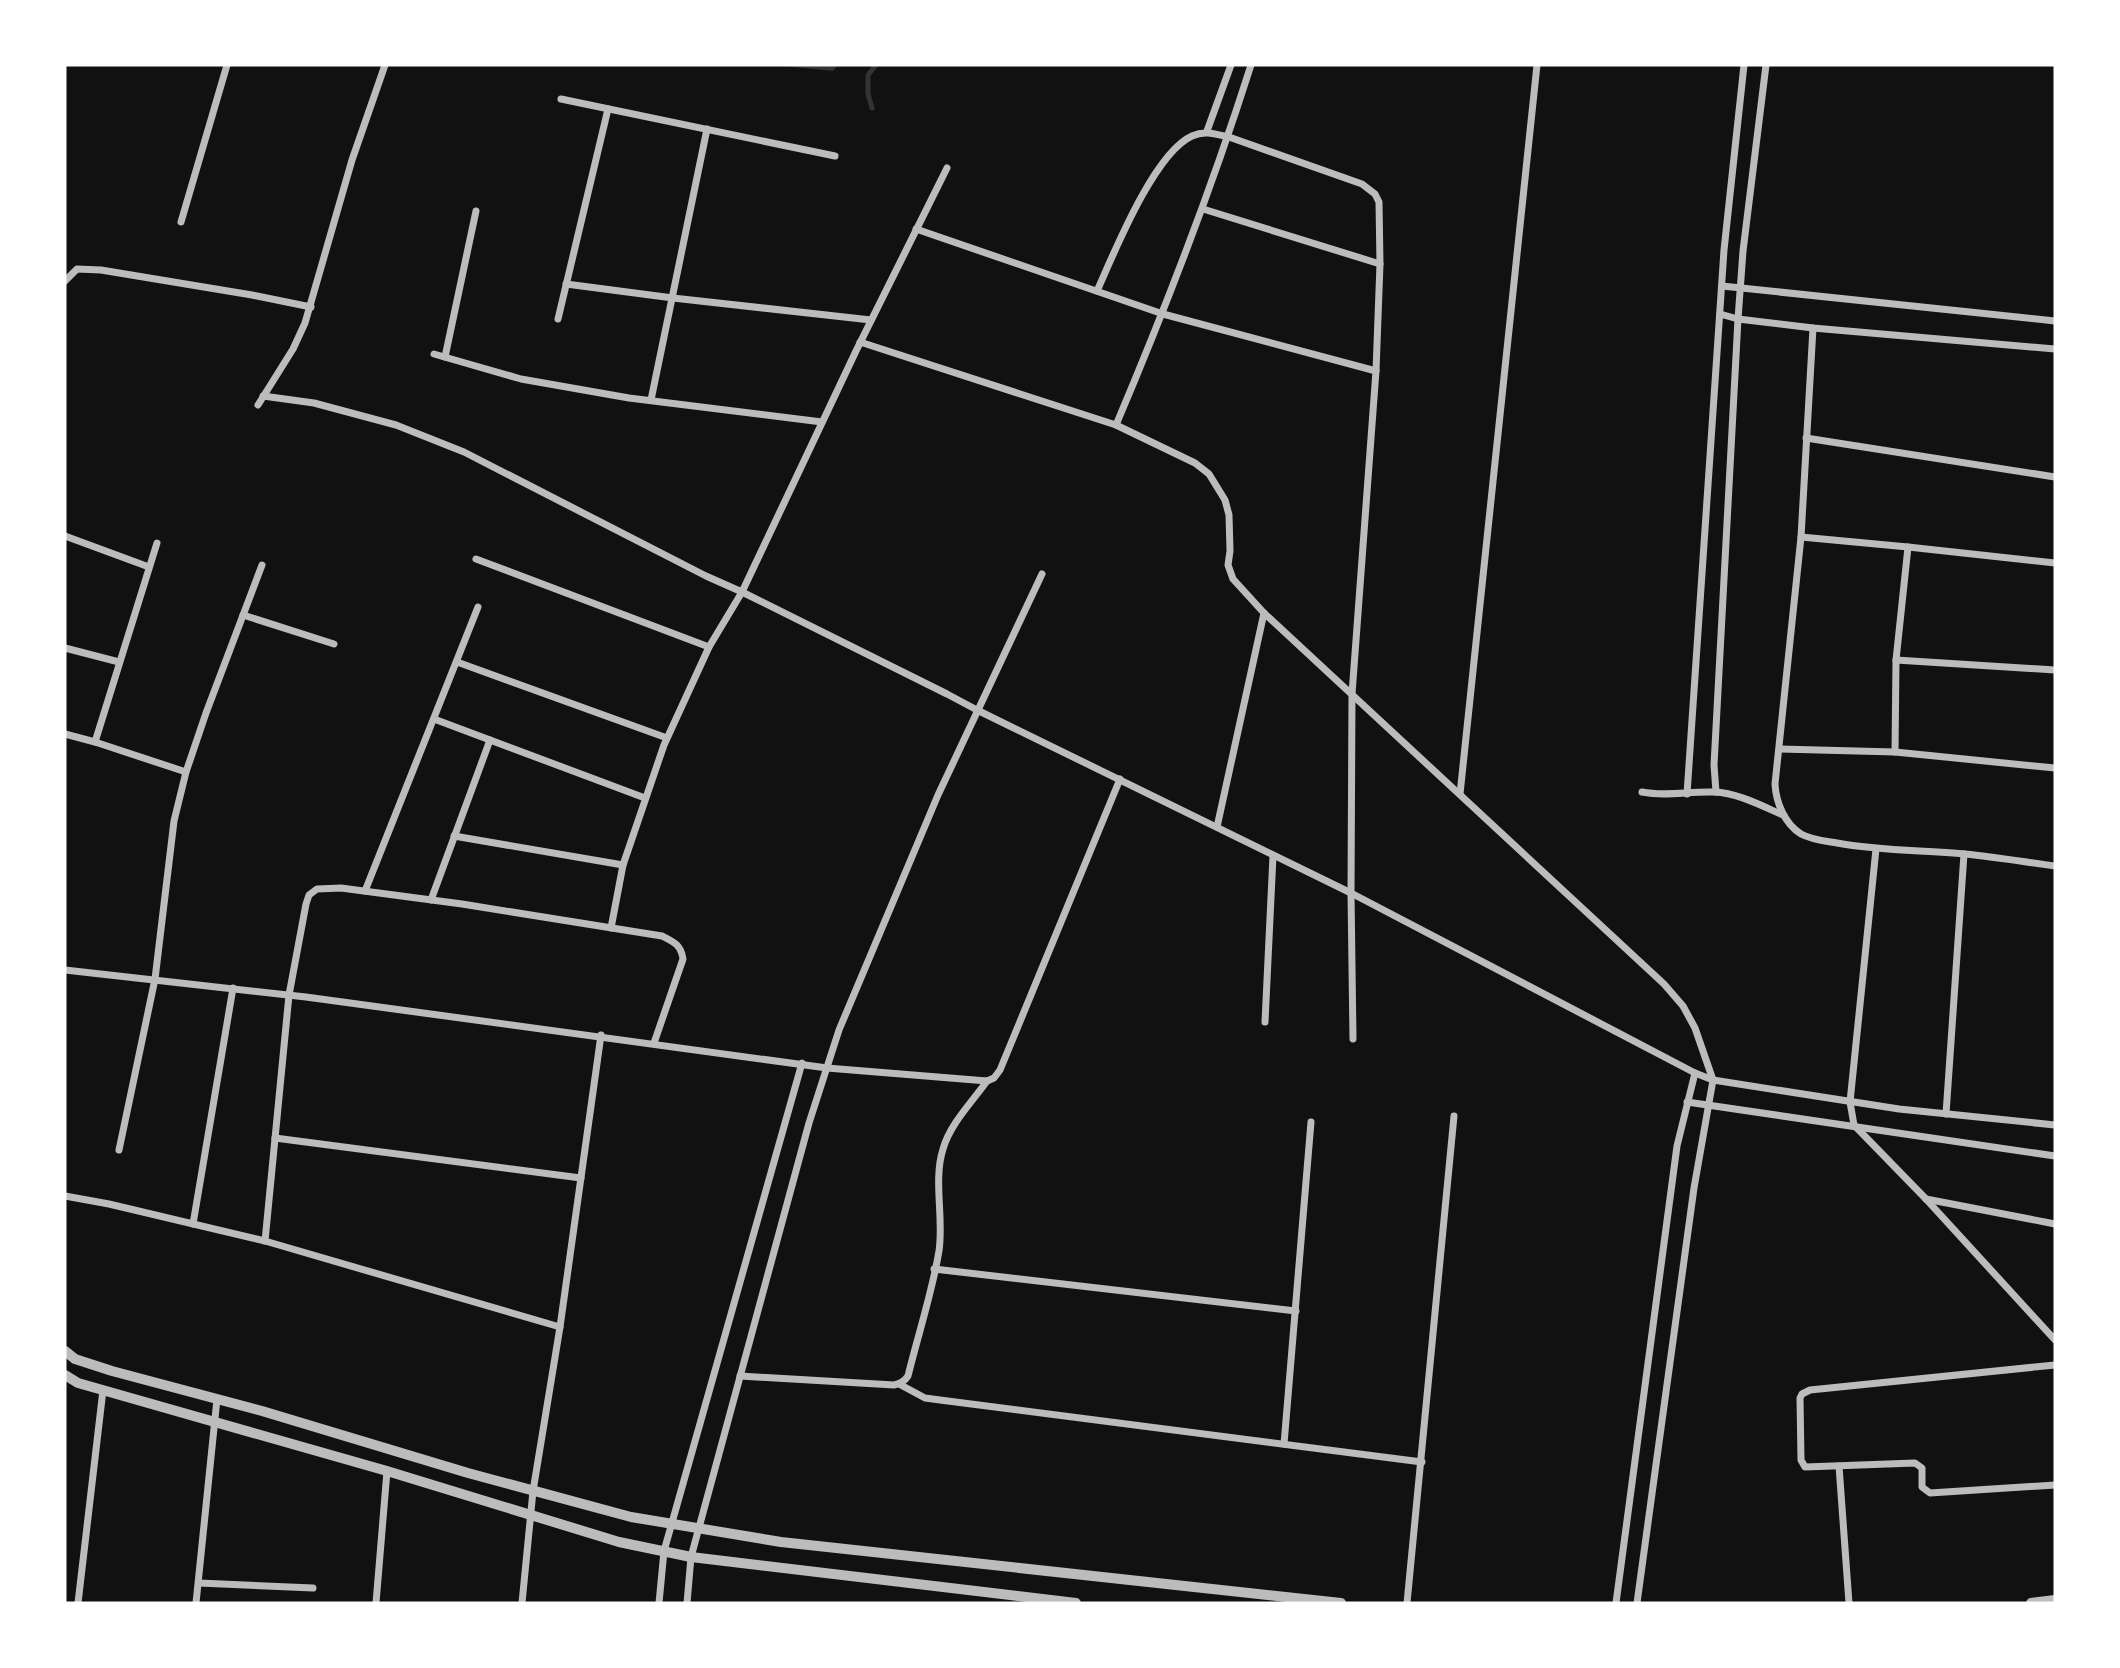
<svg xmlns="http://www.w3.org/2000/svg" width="2120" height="1668" font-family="'Space Grotesk',sans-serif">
	<rect width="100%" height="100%" fill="#111"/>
	<path fill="#333" d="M774,65H838L833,71Z"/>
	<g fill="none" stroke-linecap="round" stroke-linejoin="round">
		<path stroke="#333" stroke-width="5" d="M872,108L868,94V75L876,65"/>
		<g stroke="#bcbcbc" stroke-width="7">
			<path d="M561,99L835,156"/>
			<path d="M1207,131L1231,65"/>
			<path d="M1203,209L1380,264"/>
			<path d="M181,222L227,65"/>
			<path d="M916,229L1163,314L1376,371"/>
			<path d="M65,281L77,269L101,270L252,295L311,307"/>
			<path d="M566,284L673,298L871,320"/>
			<path d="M1722,286L2055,321"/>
			<path d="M1097,291C1114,253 1154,153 1192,136C1205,130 1215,134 1229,137L1362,184L1375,194L1379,202L1380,264L1376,371L1352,694L1351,893L1353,1039"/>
			<path d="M1720,314L1738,319L1813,328L2055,349"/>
			<path d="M558,319L608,109"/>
			<path d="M1813,328L1801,537L1775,784C1776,803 1785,824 1801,834C1812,840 1825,841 1837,843C1880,851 1922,850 1965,854C1995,857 2025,862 2055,866"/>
			<path d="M860,342L1116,425L1195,463L1209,474L1225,500L1229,515L1230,551L1228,565L1233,579L1264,613L1664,984L1683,1006L1695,1028L1713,1080L1694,1188L1637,1603"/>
			<path d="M434,354L521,379L629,398L822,422"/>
			<path d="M445,357L476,211"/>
			<path d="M263,396L314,403L396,425L464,452L706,576L742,592L947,694L977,710L1351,893L1695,1073L1713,1080L1899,1109L2055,1125"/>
			<path d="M651,400L707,129"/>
			<path d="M258,405L293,349L305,323L352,160L385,65"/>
			<path d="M1116,425C1166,307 1212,188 1251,65"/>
			<path d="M1806,438L2055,477"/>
			<path d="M65,536L149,567"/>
			<path d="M1801,537L1908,547L2055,563"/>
			<path d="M476,559L709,647"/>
			<path d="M243,615L334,644"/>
			<path d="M65,648L119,662"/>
			<path d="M1896,660L2055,670"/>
			<path d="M457,662L667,738"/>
			<path d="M434,719L645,798"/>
			<path d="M65,734L95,742L186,772"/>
			<path d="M95,742L157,543"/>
			<path d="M1780,749L1895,752L2055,768"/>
			<path d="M1895,752L1896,660L1908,547"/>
			<path d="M1642,792C1666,797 1689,791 1714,792C1738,793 1762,806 1783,815"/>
			<path d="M1716,792L1714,765L1738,319L1743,251L1766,65"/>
			<path d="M1460,794L1537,65"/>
			<path d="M1687,794L1724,250L1744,65"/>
			<path d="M1217,827L1264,613"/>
			<path d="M454,836L623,865"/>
			<path d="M1876,849L1850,1102L1854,1125L1925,1198L2055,1340"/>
			<path d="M365,891L478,607"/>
			<path d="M431,900L490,740"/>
			<path d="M611,928L623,865L664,745L709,647L742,592L856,351L947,168"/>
			<path d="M65,970L306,997L827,1068L987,1081L994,1078L1000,1070L1120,779"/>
			<path d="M1265,1022L1273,856"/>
			<path d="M1687,1102L2055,1156"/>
			<path d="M1946,1114L1964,854"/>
			<path d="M275,1138L581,1178"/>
			<path d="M119,1150L155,979L174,821L186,772L206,713L262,565"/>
			<path d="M65,1196L109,1204L265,1241L560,1327"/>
			<path d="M1926,1199L2055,1224"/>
			<path d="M193,1224L233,988"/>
			<path d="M265,1241L289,995L306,904L309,895L317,889L341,888L462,904L662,936C674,942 681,945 683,959L654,1043"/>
			<path d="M934,1269L1296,1311"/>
			<path d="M2055,1365L1810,1390L1802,1394L1800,1398L1801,1460L1805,1467L1915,1463L1922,1468V1487L1930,1493L2055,1485"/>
			<path d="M740,1376L894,1385C900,1384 904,1382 908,1376C918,1335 932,1293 939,1251C944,1217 933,1181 943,1149C950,1124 972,1102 987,1081"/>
			<path d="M899,1384L925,1398L940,1400L1422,1462"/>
			<path d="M1284,1444L1311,1122"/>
			<path d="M1839,1466L1849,1603"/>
			<path d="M199,1583L313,1588"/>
			<path d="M78,1603L103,1390"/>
			<path d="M196,1603L217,1399"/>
			<path d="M376,1603L387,1471"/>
			<path d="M522,1603L533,1491L560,1327L601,1035"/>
			<path d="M659,1603L664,1551L802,1063"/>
			<path d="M687,1603L691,1557L809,1123L839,1030L938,795L1042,574"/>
			<path d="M1407,1603L1454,1116"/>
			<path d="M1616,1603L1677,1146L1695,1073"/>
		</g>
		<g stroke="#bcbcbc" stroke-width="10">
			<path d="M65,1351L75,1359L112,1371L262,1411L468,1473L631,1517L781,1542L1341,1603"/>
			<path d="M65,1375L78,1383L387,1471L619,1542L691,1557L1076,1603"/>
			<path d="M2031,1603L2055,1600"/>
		</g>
	</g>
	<rect width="2120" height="1668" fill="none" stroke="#ffffff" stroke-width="133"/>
</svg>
